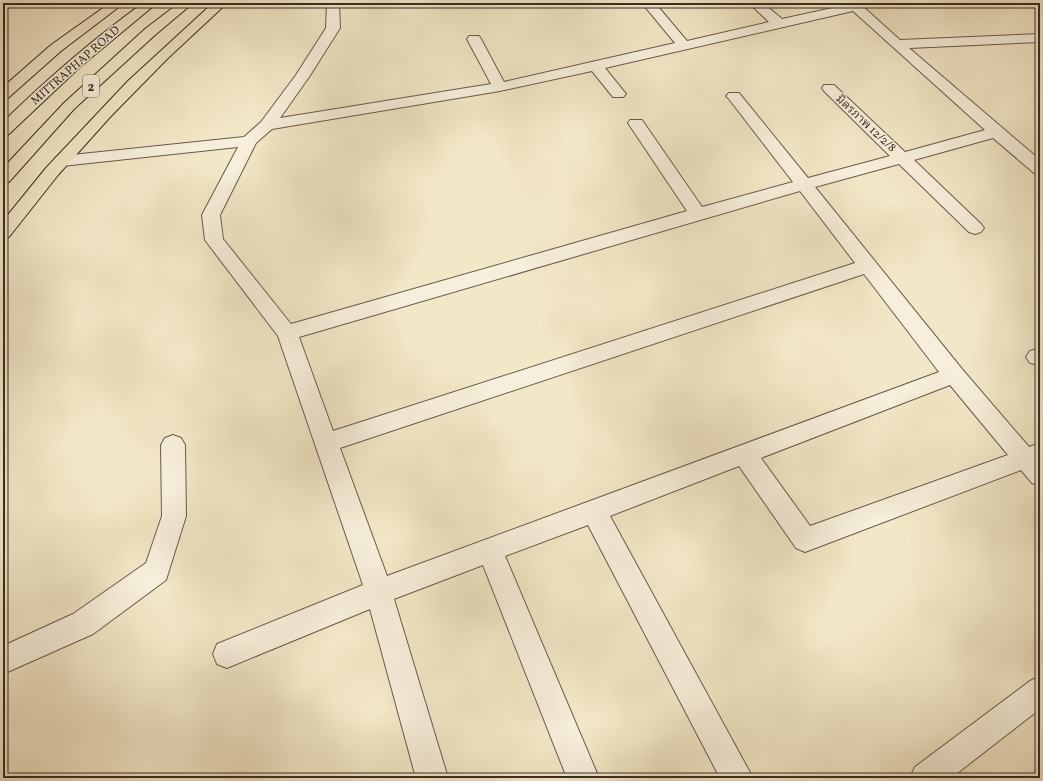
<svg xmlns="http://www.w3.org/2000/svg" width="1043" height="781" font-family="Vollkorn,'Noto Serif Thai',serif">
	<rect width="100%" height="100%" fill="#f2e7c7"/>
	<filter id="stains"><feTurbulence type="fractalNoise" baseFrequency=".005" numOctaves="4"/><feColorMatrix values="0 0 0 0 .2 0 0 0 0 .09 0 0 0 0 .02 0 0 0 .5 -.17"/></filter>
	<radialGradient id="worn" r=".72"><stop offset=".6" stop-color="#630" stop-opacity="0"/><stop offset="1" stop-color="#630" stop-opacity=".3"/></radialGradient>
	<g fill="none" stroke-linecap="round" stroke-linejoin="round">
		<g stroke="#685a4b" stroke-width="2">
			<g id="minor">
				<path d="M327,3H339L340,28L309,77L280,118L491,84L467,39L469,36H479L481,39L504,82L675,43L642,3H655L687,41L769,22L749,3H763L782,19L846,5L845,3H859L900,40L1040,34V42L909,48L1040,160V174L1034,173L993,138L914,160L981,224L984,228L981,232L975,234L969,232L899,164L815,187L962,369L1029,447L1037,444L1040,445V486L1032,483L1021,470L805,552L796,548L739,466L610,516L753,778H720L588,525L505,556L599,778H567L483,565L394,599L448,778H416L370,609L227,668L217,664L213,654L217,644L363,585L278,336L205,240L202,215L238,147L62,166L56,165L54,161L56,157L62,156L244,137L261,122L296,75L326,28ZM853,11L985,130L905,152L834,85H824L822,88L824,91L890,156L808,178L739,93H729L726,96L729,99L793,182L702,207L642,120H630L628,123L687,211L291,324L223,239L220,215L256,143L272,129L500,91L592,71L613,97H623L626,94L605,68ZM800,191L855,263L333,431L299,337ZM864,274L939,372L387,576L340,448ZM950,385L1008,455L810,526L761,458Z"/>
				<path d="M1037,349H1040V365L1030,363L1026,357L1030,351Z"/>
				<path d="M173,435L181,438L185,445L186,516L166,580L93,634L3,674V646L73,614L146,563L162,516L161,445L165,438Z"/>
				<path d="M1040,676V709L951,778H910L915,767L1030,681Z"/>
			</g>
		</g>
		<g stroke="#3a2b22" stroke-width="2">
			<g id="highway">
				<path d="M110,3H124L61,51L8,98L3,100V87L51,45Z"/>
				<path d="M143,3H157L80,67L9,134L3,136V122C47,79 93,39 143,3Z"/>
				<path d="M179,3H193L155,35L74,109L9,182L3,183V168L64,103L145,29Z"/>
				<path d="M213,3H227L167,59L111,116L58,175L9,237L3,239V221L46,168L128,81Z"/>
			</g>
		</g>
		<use href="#minor" fill="#f7efdb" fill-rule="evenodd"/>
		<use href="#highway" fill="#f2e7c7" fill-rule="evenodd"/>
	</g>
	<g text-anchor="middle" stroke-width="3" stroke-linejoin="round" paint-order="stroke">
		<g font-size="12" fill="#3a2b22" stroke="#f7efdb">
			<text transform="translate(75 65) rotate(-41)" y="4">MITTRAPHAP ROAD</text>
			<text transform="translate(866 123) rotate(43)" y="4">มิตรภาพ 12/2/8</text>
		</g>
		<rect fill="#f7efdb" stroke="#73665a" stroke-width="1" x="83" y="75" width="16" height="22" rx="3"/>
		<g font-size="13" font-weight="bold" fill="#3a2b22">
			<text x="91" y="91">2</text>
		</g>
	</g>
	<rect width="1043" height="781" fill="none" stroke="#f2e7c7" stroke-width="16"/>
	<rect x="4" y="4" width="1035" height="773" fill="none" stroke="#3a2b22" stroke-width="2"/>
	<rect x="8" y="8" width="1027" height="765" fill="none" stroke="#3a2b22"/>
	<rect width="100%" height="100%" filter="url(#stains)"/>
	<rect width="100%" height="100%" fill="url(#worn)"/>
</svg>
